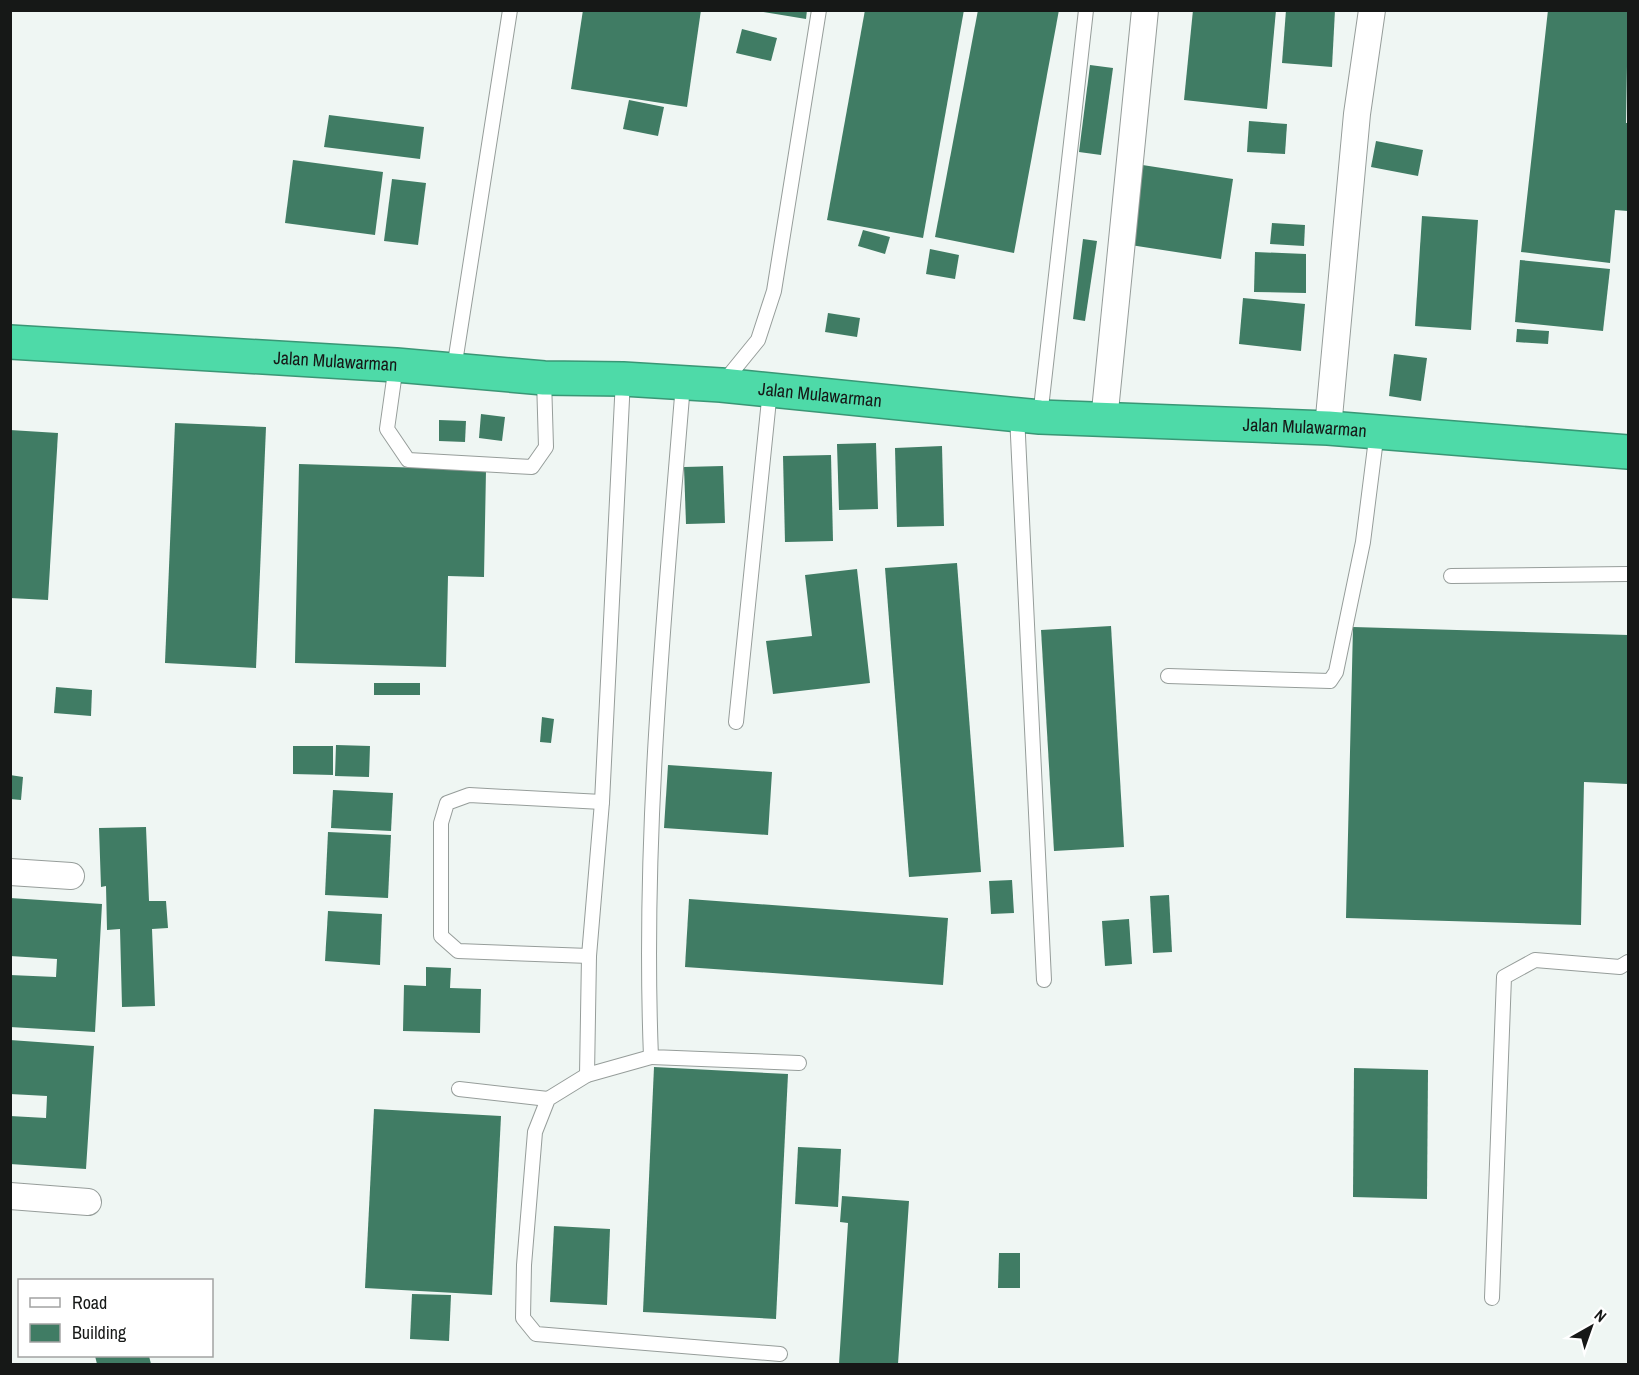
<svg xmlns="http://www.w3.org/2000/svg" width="1639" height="1375" font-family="'Archivo Narrow',sans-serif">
	<rect width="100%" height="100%" fill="#eff6f3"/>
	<g fill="#407c64">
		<path d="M583,10H701L687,107L571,89Z"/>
		<path d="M751,10H807L806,19Z"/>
		<path d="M865,10H964L923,238L827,220Z"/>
		<path d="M978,10H1059L1014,253L935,237Z"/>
		<path d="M1193,10H1276L1267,109L1184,100Z"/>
		<path d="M1286,10H1335L1332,67L1282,63Z"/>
		<path d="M1548,10H1628L1626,123H1628V211L1615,210L1610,263L1521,252Z"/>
		<path d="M742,29L777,38L771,61L736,53Z"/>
		<path d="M1090,65L1113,68L1101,155L1079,152Z"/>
		<path d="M629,100L664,107L658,136L623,129Z"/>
		<path d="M329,115L424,127L420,159L324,147Z"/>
		<path d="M1249,121L1287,124L1285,154L1247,152Z"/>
		<path d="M1376,141L1423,150L1418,176L1371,167Z"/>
		<path d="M293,160L383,172L375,235L285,223Z"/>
		<path d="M1136,164L1233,179L1221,259L1124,244Z"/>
		<path d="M392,179L426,183L418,245L384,241Z"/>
		<path d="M1422,216L1478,220L1471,330L1415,326Z"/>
		<path d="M1272,223L1305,225L1304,246L1270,244Z"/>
		<path d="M863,230L890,237L885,254L858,246Z"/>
		<path d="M1083,239L1097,241L1085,321L1073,319Z"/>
		<path d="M930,249L959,255L955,279L926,274Z"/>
		<path d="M1255,252L1306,254V293L1254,292Z"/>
		<path d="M1520,260L1610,269L1603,331L1515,322Z"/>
		<path d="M1243,298L1305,304L1301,351L1239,344Z"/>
		<path d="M828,313L860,318L857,337L825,332Z"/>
		<path d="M1517,329L1549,331L1548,344L1516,342Z"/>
		<path d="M1394,354L1427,358L1421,401L1389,396Z"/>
		<path d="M481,414L505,417L502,441L479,438Z"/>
		<path d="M439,420L466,421L465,442L439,441Z"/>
		<path d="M175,423L266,427L256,668L165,663Z"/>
		<path d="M10,430L58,433L48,600L10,598Z"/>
		<path d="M876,443L878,509L839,510L837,444Z"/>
		<path d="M942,446L944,526L897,527L895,448Z"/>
		<path d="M831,455L833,541L785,542L783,456Z"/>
		<path d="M299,464L486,470L484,577L448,576L446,667L295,663Z"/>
		<path d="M723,466L725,523L686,524L684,467Z"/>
		<path d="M957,563L981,872L909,877L885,568Z"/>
		<path d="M857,569L870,683L773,694L766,641L812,636L805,575Z"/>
		<path d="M1111,626L1124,847L1054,851L1041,630Z"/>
		<path d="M1353,627L1628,635V784L1584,782L1581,925L1346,918Z"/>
		<rect x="374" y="683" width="46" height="12"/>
		<path d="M56,687L92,690L91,716L54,713Z"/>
		<path d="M542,717L554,719L551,743L540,742Z"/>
		<path d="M336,745L370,746L369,777L335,776Z"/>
		<path d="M293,746H333V775L293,774Z"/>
		<path d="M668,765L772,772L768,835L664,828Z"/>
		<path d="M10,775L23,777L21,800L10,799Z"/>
		<path d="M333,790L393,793L391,831L331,828Z"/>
		<path d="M146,827L149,901H166L168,928L152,929L155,1006L122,1007L120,929L107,930L106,886L101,887L99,828Z"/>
		<path d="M328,832L391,835L388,898L325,895Z"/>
		<path d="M1012,880L1014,913L991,914L989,881Z"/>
		<path d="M1169,895L1172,952L1153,953L1150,896Z"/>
		<path d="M10,898L102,904L95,1032L10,1027V975L56,977L57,959L10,956Z"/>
		<path d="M689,899L948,918L943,985L685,967Z"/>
		<path d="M328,911L382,914L380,965L325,961Z"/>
		<path d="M1129,919L1132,964L1105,966L1102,921Z"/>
		<path d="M426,967L451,968L450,988L481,989L480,1033L403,1031L404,985L426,986Z"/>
		<path d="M10,1040L94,1046L86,1169L10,1164V1116L46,1118L47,1096L10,1094Z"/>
		<path d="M654,1067L788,1074L776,1319L643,1312Z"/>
		<path d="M1354,1068L1428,1070L1427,1199L1353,1197Z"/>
		<path d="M374,1109L501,1116L492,1295L365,1288Z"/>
		<path d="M798,1147L841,1149L838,1207L795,1204Z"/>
		<path d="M842,1196L909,1201L898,1364H839L848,1223L840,1222Z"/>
		<path d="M554,1226L610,1229L607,1305L550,1302Z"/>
		<path d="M999,1253H1020V1288H998Z"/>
		<path d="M412,1294L451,1295L449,1341L410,1339Z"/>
		<path d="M95,1356H149L151,1364H97Z"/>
	</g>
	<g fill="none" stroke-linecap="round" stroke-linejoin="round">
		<g stroke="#969d9a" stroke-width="16">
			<g id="lane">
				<path d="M396,365L387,429L408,460L532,467L546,447L544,379"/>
				<path d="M454,369L510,10"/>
				<path d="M723,383L758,340L774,291L819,10"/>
				<path d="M683,384C665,607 642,832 651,1057L799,1063"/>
				<path d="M1017,415L1044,980"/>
				<path d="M1040,417L1086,10"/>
				<path d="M1451,576L1628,574"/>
				<path d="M1168,676L1330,681L1336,672L1363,542L1377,431"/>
				<path d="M736,722L770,390"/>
				<path d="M589,956L602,802L623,379"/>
				<path d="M651,1057L587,1075L548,1099L535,1132L524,1265L523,1318L536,1334L780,1354"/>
				<path d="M587,1075L589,956L458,951L441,936V823L447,803L469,795L602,802"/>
				<path d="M459,1089L548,1099"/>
				<path d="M1492,1298L1504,977L1535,960L1620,967L1628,962"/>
			</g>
		</g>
		<g stroke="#969d9a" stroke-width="28">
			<g id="street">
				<path d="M1104,421L1145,10"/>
				<path d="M1328,428L1357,114L1372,10"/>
				<path d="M10,872L71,876"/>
				<path d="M10,1196L88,1202"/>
			</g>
		</g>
		<g stroke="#3a9675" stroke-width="36">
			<g id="highway">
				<path id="s1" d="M10,342L396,365L544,378L623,379L721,385L1040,417L1328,428L1628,452"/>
			</g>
		</g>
		<use href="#lane" stroke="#fff" stroke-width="14"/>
		<use href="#street" stroke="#fff" stroke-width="26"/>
		<use href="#highway" stroke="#4edaa8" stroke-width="33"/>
	</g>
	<g text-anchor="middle" stroke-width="6" stroke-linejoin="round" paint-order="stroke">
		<g font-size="18" fill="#161817" stroke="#fff">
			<text dy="6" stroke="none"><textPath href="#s1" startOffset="326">Jalan Mulawarman</textPath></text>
			<text dy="6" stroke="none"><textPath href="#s1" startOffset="812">Jalan Mulawarman</textPath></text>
			<text dy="6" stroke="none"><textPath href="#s1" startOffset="1298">Jalan Mulawarman</textPath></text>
		</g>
	</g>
	<rect width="1639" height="1375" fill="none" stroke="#161817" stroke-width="24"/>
	<rect x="18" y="1279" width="195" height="78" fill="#ffffff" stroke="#a2a3a2" stroke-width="1.5"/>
	<rect x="30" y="1298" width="30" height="9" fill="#ffffff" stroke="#a2a3a2" stroke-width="1.5"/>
	<text x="72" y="1309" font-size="18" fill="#161817">Road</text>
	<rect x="30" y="1324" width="30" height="18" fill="#407c64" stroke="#a2a3a2" stroke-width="1.5"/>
	<text x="72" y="1339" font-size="18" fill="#161817">Building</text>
	<g transform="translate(1591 1327) rotate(40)" stroke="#ffffff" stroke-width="4.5" paint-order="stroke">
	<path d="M0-4.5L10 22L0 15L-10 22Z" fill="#161817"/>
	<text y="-9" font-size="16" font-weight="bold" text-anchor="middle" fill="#161817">N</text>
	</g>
</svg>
